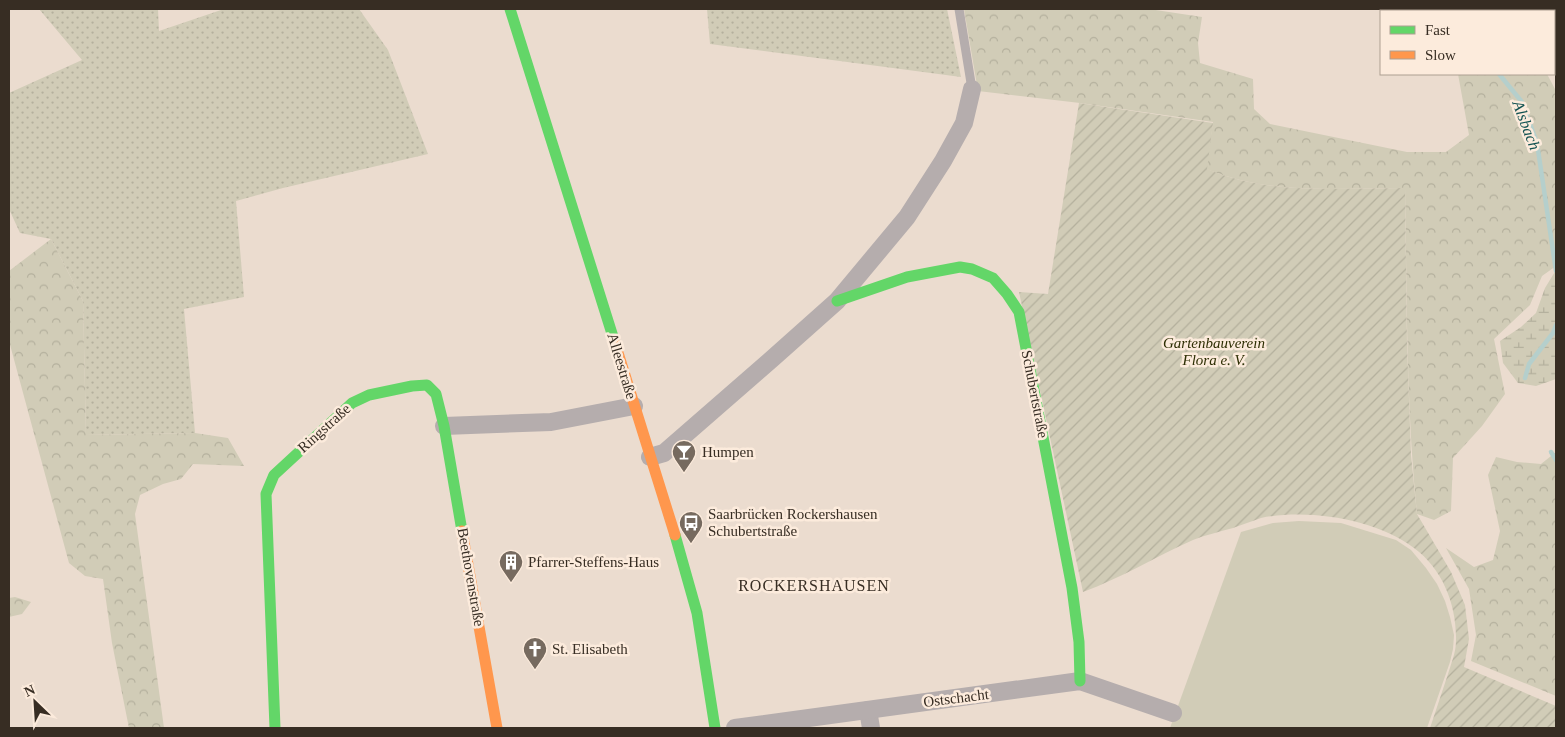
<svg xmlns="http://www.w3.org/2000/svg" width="1565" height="737" font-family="'Times New Roman',serif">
	<defs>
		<pattern id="grass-dots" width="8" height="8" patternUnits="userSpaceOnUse" patternTransform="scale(1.25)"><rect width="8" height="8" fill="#d1ccb7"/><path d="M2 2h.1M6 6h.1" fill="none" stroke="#b4b09d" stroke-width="1.8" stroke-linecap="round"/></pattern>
		<pattern id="forest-crowns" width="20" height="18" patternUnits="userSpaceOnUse" patternTransform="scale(1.25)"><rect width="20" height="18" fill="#d1ccb7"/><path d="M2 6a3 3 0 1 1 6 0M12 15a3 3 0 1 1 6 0" fill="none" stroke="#b4b09d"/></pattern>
		<pattern id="wetland-marsh" width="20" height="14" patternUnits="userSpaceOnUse" patternTransform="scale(1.25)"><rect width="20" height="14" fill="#d1ccb7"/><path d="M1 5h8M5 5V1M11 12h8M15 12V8" fill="none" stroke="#b4b09d"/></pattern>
		<pattern id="garden-furrows" width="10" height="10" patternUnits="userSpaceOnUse" patternTransform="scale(1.25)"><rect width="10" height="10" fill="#d1ccb7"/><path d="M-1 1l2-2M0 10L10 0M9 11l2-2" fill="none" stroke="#b4b09d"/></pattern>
	</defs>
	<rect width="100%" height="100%" fill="#ebdccf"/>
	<g fill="url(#grass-dots)">
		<path d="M39,9H158L159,31L224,9H359L388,50L428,154L283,188L236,201L244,297L184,309L195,433L86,435L83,301L51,239L20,233L9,209V93L82,60Z"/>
		<path d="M707,9H947L961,77L710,44Z"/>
	</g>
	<g fill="url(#forest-crowns)">
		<path d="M964,9H1149L1202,17L1198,43L1200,63L1253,79L1254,109L1270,124L1407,152H1446L1469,135L1458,74H1547L1556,91V266L1542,276L1530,305L1494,339L1505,394L1482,426L1453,458L1451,511L1434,520L1417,514C1406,406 1407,297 1405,188C1350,188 1293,193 1240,180C1228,177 1217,173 1206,169L1213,122L1080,103L978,91Z"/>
		<path d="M1386,9H1490L1486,11H1388Z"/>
		<path d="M51,239L83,301L86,435L195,433L228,438L244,466L193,464L181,479L163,484L140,495L135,514L164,728H129L112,643L103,579L85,576L69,563L9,341V271Z"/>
		<path d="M1556,452V696L1471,661L1476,635L1469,589L1446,548L1474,567L1493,560L1500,531L1488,475L1496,457L1517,462L1541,464Z"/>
		<path d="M15,597L31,602L22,614L9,617V598Z"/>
	</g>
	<path fill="url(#wetland-marsh)" d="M1556,270V379L1536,386L1518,383L1503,363L1500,341L1521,327L1536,313L1545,288Z"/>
	<path fill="url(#garden-furrows)" d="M1079,103L1213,123L1207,169C1217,173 1228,177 1240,180C1293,193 1351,188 1405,188L1407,343L1411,455L1417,514L1451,572L1465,605L1469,639L1464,667L1556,706V728H1430C1436,710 1442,692 1448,674C1451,664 1456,652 1456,641C1457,606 1443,569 1414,548C1376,519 1308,508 1261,518C1252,521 1242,525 1233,528C1219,532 1205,535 1193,540C1155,557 1121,578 1083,592L1019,292L1048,294Z"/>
	<path fill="#d1ccb7" d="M1299,521L1341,523L1396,540L1411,550L1426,568L1437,584L1445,601L1450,617L1454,635L1453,649L1450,662L1427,728H1170L1241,532L1273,523Z"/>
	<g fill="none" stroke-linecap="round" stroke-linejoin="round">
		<g stroke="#b5cfcc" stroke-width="4.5">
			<path d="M1446,9L1448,11"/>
			<path d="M1499,74L1522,102L1537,143L1556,271"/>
			<path d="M1525,378L1529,364L1553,333L1556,325"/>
			<path d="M1551,452L1556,460"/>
		</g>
		<path stroke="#b5adad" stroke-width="9" d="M959,9L972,89"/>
		<g stroke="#b5adad" stroke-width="18">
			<path d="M444,426L551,422L634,406"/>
			<path d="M650,457L664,453L773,358L837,301L907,217L943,161L964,123L972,89"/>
			<path d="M868,710L871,728"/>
			<path d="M735,728L1080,681L1173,713"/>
		</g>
		<g stroke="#63d668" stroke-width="11">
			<path d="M510,9L614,340"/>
			<path d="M837,301L907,277L960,267L972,269L993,278L1007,294L1019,312L1072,588L1079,642L1080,681"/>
			<path d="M675,535L697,613L715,728"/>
			<path d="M275,728L266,494L274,475L352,403L369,395L412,386L427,385L436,394L444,426L462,531"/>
		</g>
		<g stroke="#ff974d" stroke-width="11">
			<path d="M614,340L675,535"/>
			<path d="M462,531L497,728"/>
		</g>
	</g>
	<defs>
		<g id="bar-pin" transform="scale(1.25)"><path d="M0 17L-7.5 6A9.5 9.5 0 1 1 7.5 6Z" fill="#766a5f" stroke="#fcebdc"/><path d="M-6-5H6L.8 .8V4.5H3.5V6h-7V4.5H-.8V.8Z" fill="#fff"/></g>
		<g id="bus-pin" transform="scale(1.25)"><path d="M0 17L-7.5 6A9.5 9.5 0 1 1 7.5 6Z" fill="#766a5f" stroke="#fcebdc"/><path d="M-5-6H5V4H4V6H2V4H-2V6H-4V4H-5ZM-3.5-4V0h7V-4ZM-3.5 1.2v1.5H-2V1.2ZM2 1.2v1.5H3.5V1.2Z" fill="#fff"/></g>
		<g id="building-pin" transform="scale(1.25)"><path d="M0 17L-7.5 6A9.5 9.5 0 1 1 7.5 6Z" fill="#766a5f" stroke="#fcebdc"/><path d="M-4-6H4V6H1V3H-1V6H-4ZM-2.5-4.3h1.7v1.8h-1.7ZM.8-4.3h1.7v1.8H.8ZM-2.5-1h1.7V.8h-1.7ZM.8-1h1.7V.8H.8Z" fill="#fff"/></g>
		<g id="church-pin" transform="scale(1.25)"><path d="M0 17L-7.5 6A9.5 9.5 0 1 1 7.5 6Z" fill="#766a5f" stroke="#fcebdc"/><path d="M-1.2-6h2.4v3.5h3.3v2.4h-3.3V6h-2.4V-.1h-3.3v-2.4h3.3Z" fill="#fff"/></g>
	</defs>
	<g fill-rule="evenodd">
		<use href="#bar-pin" x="684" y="452"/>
		<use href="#bus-pin" x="691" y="523"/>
		<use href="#building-pin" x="511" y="562"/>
		<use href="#church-pin" x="535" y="649"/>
	</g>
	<g text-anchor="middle" stroke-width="5" stroke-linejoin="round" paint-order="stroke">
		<g font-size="15" font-style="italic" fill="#2d2e03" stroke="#fcebdc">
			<text x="1214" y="348">Gartenbauverein<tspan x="1214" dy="17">Flora e. V.</tspan></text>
		</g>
		<g font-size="15" fill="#372d23" stroke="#fcebdc">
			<text transform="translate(622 366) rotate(73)" y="5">Alleestraße</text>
			<text transform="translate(1035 394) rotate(79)" y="5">Schubertstraße</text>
			<text transform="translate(324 428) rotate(-42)" y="5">Ringstraße</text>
			<text transform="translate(471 577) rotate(80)" y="5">Beethovenstraße</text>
			<text transform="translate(956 698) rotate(-7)" y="5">Ostschacht</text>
		</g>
		<g font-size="15" fill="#372d23" stroke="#fcebdc" text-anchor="start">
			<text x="702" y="457">Humpen</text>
			<text x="708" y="519">Saarbrücken Rockershausen<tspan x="708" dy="17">Schubertstraße</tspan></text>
			<text x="528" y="567">Pfarrer-Steffens-Haus</text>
			<text x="552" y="654">St. Elisabeth</text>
		</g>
		<g font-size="16" font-style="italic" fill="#115151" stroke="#fcebdc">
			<text transform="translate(1527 125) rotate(69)" y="6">Alsbach</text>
		</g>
		<g font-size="16" letter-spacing="1" fill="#372d23" stroke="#fcebdc">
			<text x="814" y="591">ROCKERSHAUSEN</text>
		</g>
	</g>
	<rect width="1565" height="737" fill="none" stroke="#372d23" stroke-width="20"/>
	<rect x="1380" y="10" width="175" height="65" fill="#fcebdc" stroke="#ad9f92"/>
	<rect x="1390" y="26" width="25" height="8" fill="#63d668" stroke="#ad9f92"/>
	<text x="1425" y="35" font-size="15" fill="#372d23">Fast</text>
	<rect x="1390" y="51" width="25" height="8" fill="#ff974d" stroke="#ad9f92"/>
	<text x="1425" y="60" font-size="15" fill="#372d23">Slow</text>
	<g transform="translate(35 702) rotate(335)" stroke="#fcebdc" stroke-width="4" paint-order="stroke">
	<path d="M0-4L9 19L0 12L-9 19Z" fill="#372d23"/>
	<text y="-8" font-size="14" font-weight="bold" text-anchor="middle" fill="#372d23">N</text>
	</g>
</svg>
